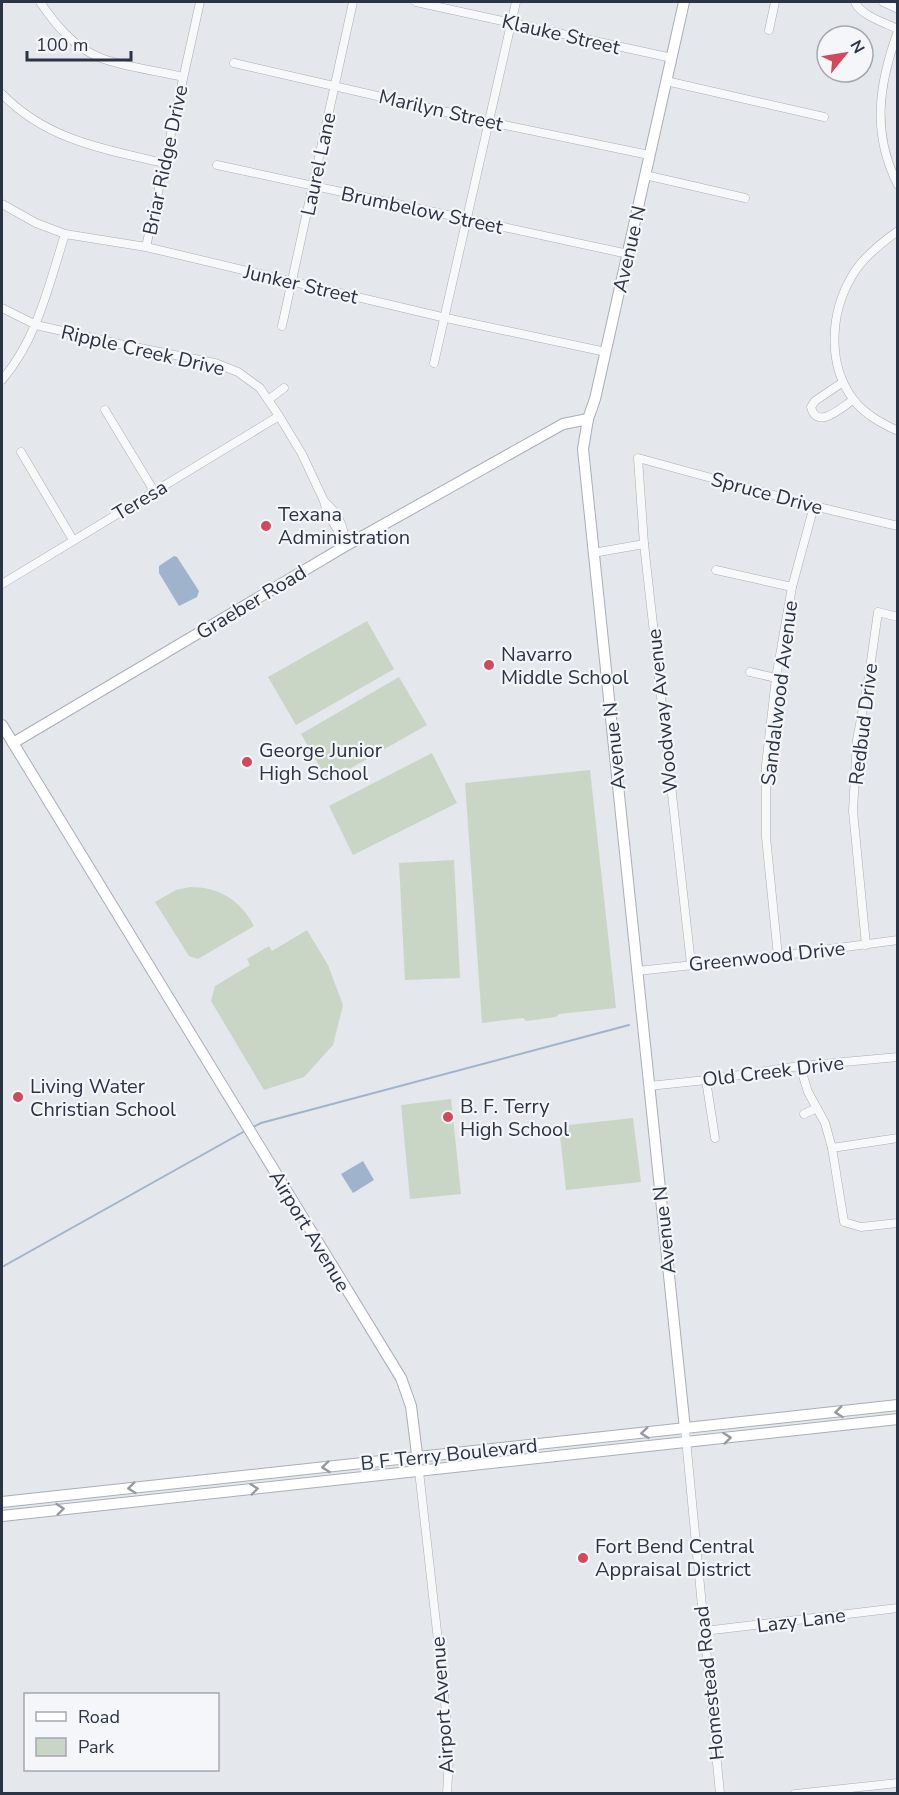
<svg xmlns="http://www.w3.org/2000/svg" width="899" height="1795" font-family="'Nunito Sans',sans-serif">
	<rect width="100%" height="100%" fill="#e4e7ec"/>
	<g fill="#c9d6c5">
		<path d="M367,621L394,669L296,725L268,677Z"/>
		<path d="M399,677L427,725L328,781L301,734Z"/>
		<path d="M432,753L457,803L353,855L329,806Z"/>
		<path d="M590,770L616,1008L559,1014L556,1017L526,1021L523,1018L482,1023L465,783Z"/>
		<path d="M454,860L460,978L405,980L399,863Z"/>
		<path d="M190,887C219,887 240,900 254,926L198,959L189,956L155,902L176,890Z"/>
		<path d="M307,930L328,965L343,1005L333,1045L304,1077L264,1090L211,1001L215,986L250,965L247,959L269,946L272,951Z"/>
		<path d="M451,1099L461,1194L410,1199L401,1105Z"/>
		<path d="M633,1118L641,1182L566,1190L559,1126Z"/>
	</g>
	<g fill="#9fb4cc">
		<path d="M174,556L177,557L199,591L197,597L179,606L159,573V566Z"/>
		<path d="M363,1161L374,1180L353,1193L341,1174Z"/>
	</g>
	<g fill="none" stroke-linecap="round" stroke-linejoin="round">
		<g stroke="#9fb4cc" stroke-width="2">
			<path d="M253,1127L261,1123L629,1025"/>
			<path d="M2,1267L245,1131"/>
		</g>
		<g stroke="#a9aeb7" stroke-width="9">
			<g id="street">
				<path d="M40,2C55,24 74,48 101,58C124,67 159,71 183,77"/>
				<path d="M416,2L672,58"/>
				<path d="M855,2C860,15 885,23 898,29"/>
				<path d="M883,2L898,9"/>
				<path d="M769,30L775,2"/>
				<path d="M898,31C879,83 871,133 898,185"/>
				<path d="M234,63L490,122L649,155"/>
				<path d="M666,81L824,117"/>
				<path d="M2,94C47,140 103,149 164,163"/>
				<path d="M217,165L628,254"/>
				<path d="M645,175L745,198"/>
				<path d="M2,204L36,223L65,234L146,247L446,318L606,352"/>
				<path d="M898,231C881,243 862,258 852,276C830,313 827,364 853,399C864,414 881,423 898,431"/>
				<path d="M146,247L200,2"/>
				<path d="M2,308L36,325L119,344L215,363L238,372L260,388L279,416L302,454L324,501L327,513L347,545"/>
				<path d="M282,326L353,2"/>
				<path d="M434,363L516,2"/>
				<path d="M2,380C37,339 49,285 65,234"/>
				<path d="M843,382L815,401L811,407C817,431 842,407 853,400"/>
				<path d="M268,400L284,388"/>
				<path d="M105,410L154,491"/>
				<path d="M21,452L73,540"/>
				<path d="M325,502C336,512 345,525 344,541"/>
				<path d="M593,553L644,544"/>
				<path d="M716,570L792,587"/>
				<path d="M2,584L279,416"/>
				<path d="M750,672L776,678"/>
				<path d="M866,945L853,811L857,740L868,682L878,612L898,617"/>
				<path d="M778,956L766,837V765L776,678L792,587L814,506"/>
				<path d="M691,964L644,544L638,458L814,506L898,526"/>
				<path d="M637,971L778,956L898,940"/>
				<path d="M800,1066L808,1092L825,1123L832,1148L844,1222L861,1227L898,1223"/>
				<path d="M706,1080L715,1138"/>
				<path d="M649,1086L706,1080L800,1066L898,1057"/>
				<path d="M804,1114L817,1108"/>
				<path d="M832,1148L898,1138"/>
				<path d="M685,1429L720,1794"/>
				<path d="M419,1471L446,1712L449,1758L447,1794"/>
				<path d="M704,1631L898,1608"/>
				<path d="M795,1794L898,1783"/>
			</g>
		</g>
		<g stroke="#a9aeb7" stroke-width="12">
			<g id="secondary">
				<path d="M684,2L595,399L588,419L583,449L685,1429"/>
				<path d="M2,725L401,1378L411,1406L418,1462"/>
				<path d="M13,743L347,545L563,424L588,419"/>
				<path d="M2,1502L898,1405"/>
				<path d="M2,1516L898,1419"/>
			</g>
		</g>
		<use href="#street" stroke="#f7f8fa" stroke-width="8"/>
		<use href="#secondary" stroke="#fff" stroke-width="10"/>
	</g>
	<defs><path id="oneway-chevron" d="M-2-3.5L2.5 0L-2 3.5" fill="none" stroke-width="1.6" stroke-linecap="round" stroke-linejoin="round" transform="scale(1.5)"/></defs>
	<g stroke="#959aa2">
		<use href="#oneway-chevron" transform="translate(839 1412) rotate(174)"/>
		<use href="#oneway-chevron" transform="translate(645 1433) rotate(174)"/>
		<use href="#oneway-chevron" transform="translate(727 1438) rotate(-6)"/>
		<use href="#oneway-chevron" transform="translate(326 1467) rotate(174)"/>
		<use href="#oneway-chevron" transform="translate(132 1488) rotate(174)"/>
		<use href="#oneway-chevron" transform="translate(254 1489) rotate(-6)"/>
		<use href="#oneway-chevron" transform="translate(60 1509) rotate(-6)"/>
	</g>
	<g fill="#d1495b" stroke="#f4f6f9" stroke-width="2">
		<circle cx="266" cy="526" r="6"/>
		<circle cx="489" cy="665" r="6"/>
		<circle cx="247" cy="762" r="6"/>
		<circle cx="18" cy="1097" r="6"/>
		<circle cx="448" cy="1117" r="6"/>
		<circle cx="583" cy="1558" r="6"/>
	</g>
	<g text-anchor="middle" stroke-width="4.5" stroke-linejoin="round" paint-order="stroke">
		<g font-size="20" fill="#2b3445" stroke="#f4f6f9">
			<text transform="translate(561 34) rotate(13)" y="7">Klauke Street</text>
			<text transform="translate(441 110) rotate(13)" y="7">Marilyn Street</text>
			<text transform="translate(165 160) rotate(-78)" y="7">Briar Ridge Drive</text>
			<text transform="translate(318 164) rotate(-78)" y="7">Laurel Lane</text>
			<text transform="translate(422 210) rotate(12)" y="7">Brumbelow Street</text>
			<text transform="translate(629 249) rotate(-77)" y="7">Avenue N</text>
			<text transform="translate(301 284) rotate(13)" y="7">Junker Street</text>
			<text transform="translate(143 350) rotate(13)" y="7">Ripple Creek Drive</text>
			<text transform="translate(767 493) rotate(15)" y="7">Spruce Drive</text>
			<text transform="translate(140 500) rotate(-31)" y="7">Teresa</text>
			<text transform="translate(251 602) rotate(-31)" y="7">Graeber Road</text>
			<text transform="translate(779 693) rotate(-83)" y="7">Sandalwood Avenue</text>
			<text transform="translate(662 711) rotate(-96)" y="7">Woodway Avenue</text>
			<text transform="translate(863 724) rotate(-83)" y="7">Redbud Drive</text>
			<text transform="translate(614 746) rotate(-96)" y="7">Avenue N</text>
			<text transform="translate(767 956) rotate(-6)" y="7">Greenwood Drive</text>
			<text transform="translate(773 1071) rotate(-7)" y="7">Old Creek Drive</text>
			<text transform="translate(664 1230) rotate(-96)" y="7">Avenue N</text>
			<text transform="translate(310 1231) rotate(59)" y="7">Airport Avenue</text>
			<text transform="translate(449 1454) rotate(-6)" y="7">B F Terry Boulevard</text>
			<text transform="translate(801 1620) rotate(-7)" y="7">Lazy Lane</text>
			<text transform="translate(709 1683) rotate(-96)" y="7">Homestead Road</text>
			<text transform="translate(442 1705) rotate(-94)" y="7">Airport Avenue</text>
		</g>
		<g font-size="20" fill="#2b3445" stroke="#f4f6f9" text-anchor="start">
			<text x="278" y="521">Texana<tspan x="278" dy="23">Administration</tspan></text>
			<text x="501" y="661">Navarro<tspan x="501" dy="23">Middle School</tspan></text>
			<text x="259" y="757">George Junior<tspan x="259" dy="23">High School</tspan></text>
			<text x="30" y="1093">Living Water<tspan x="30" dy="23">Christian School</tspan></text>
			<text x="460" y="1113">B. F. Terry<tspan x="460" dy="23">High School</tspan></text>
			<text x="595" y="1553">Fort Bend Central<tspan x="595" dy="23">Appraisal District</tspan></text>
		</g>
	</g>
	<rect width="899" height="1795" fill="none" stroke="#2b3445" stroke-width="6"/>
	<rect x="24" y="1693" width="195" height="78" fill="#f4f6f9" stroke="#a4a8b1" stroke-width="1.5"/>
	<rect x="36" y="1712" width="30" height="9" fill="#ffffff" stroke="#a4a8b1" stroke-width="1.5"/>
	<text x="78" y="1723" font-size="18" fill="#2b3445">Road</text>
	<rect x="36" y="1738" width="30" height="18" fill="#c9d6c5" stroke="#a4a8b1" stroke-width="1.5"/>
	<text x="78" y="1753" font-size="18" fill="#2b3445">Park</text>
	<g transform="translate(845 54) rotate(60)"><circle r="28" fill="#f4f6f9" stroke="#a4a8b1" stroke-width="1.5"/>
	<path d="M0-4.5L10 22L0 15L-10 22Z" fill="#d1495b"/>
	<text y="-9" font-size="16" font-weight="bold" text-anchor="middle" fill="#2b3445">N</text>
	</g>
	<path d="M27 51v9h104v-9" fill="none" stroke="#2b3445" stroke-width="3"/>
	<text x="36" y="51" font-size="18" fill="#2b3445" stroke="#f4f6f9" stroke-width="4.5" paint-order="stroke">100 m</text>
</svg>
